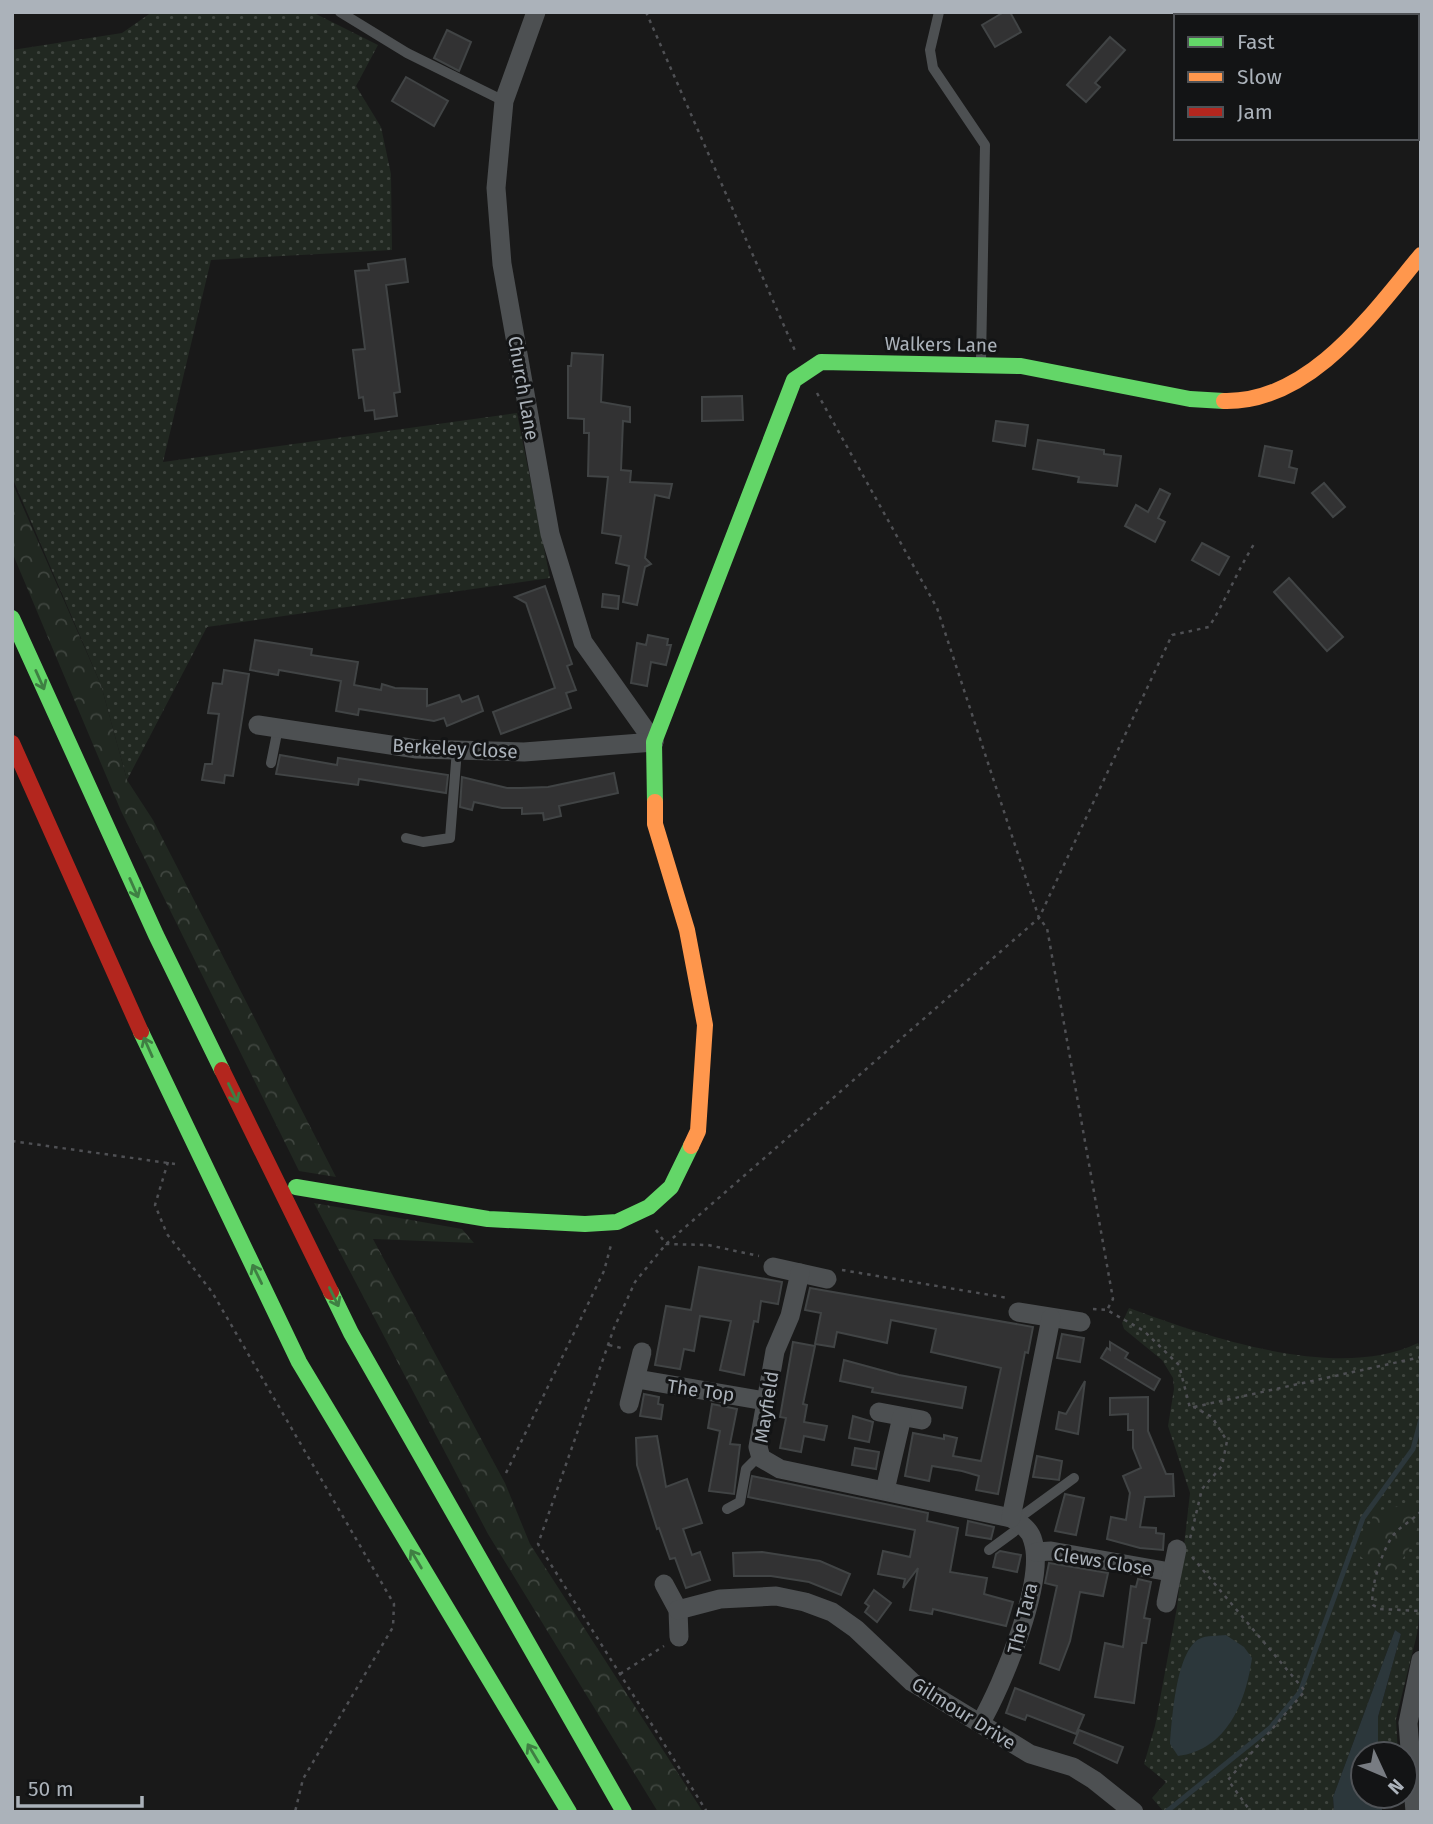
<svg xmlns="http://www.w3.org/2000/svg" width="1433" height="1824" font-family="'Fira Sans',sans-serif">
	<defs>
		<pattern id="grass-dots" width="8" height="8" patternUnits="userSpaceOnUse" patternTransform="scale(1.75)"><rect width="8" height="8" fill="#212821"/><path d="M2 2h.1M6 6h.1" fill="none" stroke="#3f453f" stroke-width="1.8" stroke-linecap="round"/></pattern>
		<pattern id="forest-crowns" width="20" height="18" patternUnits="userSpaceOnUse" patternTransform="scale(1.75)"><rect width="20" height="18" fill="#212821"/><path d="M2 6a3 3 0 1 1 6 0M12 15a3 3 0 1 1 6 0" fill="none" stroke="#3f453f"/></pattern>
	</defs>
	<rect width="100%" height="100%" fill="#191919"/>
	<g fill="url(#grass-dots)">
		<path d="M152,12H312L378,45L356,86L381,127L391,174L392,250L211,260L163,462L517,413L550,578L207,627L127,780L101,685L12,477V50L122,33Z"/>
		<path d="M1129,1308C1208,1337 1338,1382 1418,1343L1421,1349V1601L1417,1634L1396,1719L1398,1754H1378V1717L1401,1634L1395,1630L1333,1797L1334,1812H1164L1152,1798L1166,1782L1144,1764L1155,1726L1177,1607L1190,1493L1168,1426L1174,1389L1173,1378L1162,1360L1124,1329L1122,1323Z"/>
	</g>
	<g fill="url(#forest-crowns)">
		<path d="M12,482L101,685L127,780L153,820L336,1177L299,1171L121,811L12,552Z"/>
		<path d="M314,1203L462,1229L474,1243L373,1239L505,1483L530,1544L703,1812H658L488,1534Z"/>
		<path d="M1402,1505L1414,1506L1420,1515C1418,1537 1404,1556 1393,1575L1374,1569L1357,1553L1371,1526L1373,1512Z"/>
	</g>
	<g fill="#2c373b">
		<path d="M1395,1630L1401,1634L1378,1717V1754H1363V1796H1382V1812H1334L1333,1797Z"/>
		<path d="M1226,1635L1244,1647L1252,1658C1246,1702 1227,1750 1178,1756L1170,1744C1172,1718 1176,1652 1199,1639C1206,1635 1218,1636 1226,1635Z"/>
	</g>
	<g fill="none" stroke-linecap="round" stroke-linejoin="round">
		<g stroke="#2c373b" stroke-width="5">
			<path d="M1421,1378V1382"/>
			<path d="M1166,1812L1270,1728L1300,1692L1363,1518L1413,1449L1421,1419"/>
		</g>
	</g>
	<g fill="#323233" stroke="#414445" stroke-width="2">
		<path d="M1004,12H1010L1021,32L995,47L982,25Z"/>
		<path d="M447,30L471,42L459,71L434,58Z"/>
		<path d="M1110,37L1125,50L1095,83L1100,87L1086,102L1067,85Z"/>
		<path d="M406,77L448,101L434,126L392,101Z"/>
		<path d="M405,259L408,282L386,285L400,392L394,393L397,416L375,419L374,410L365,411L363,397L359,398L353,350L365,349L355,271L369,270L368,264Z"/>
		<path d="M572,353L603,355L601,402L630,407V422L623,421L621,470L631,471L630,482L672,484L669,498L655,495L645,558L651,564L645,567L637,605L623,602L629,566L616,563L621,536L602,533L608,477L588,476L589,433H584V419L568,418V366H571Z"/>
		<path d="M742,396L743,420L702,421V397Z"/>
		<path d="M996,421L1028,425L1025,446L993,441Z"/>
		<path d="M1038,440L1104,450V454L1121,456L1117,486L1078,482L1079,477L1033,469Z"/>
		<path d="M1265,446L1292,451L1289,467L1297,469L1294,483L1259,476Z"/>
		<path d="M1324,483L1345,507L1333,517L1312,493Z"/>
		<path d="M1160,489L1170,494L1158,518L1165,522L1155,542L1125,526L1136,505L1148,512Z"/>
		<path d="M1202,543L1229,557L1219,575L1192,560Z"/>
		<path d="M1289,578L1343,637L1327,651L1274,592Z"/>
		<path d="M545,586L572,664L567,666L576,690L566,693L571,708L501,734L493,712L555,688L526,603L515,597Z"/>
		<path d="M603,594L619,596L618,609L602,607Z"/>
		<path d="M648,635L668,639L667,645H671L666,665L651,662L647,686L631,683L637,643L646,645Z"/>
		<path d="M255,640L312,649L311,655L358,662L354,685L381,690L382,684L395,688L427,689V706L459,695L462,702L478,696L483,711L447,726L444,718L434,721L359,709L358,715L336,711L341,681L279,670L278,675L250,670Z"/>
		<path d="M224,670L249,674L233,776L225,775L224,783L202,780L205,764H212L219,714L208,713L213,683L222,684Z"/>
		<path d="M280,755L337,765L338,758L448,775L446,793L359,779L358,785L276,774Z"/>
		<path d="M614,773L618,793L559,806L561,816L544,820L543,813L522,814V808H502L474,802L472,810L460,807L462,777L507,788H521L548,787Z"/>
		<path d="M699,1267L782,1282L778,1304L761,1301L758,1322L754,1321L744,1375L720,1370L731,1321L700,1316L694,1351L684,1349L680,1369L655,1365L666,1306L691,1310Z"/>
		<path d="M810,1288L1033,1327L1028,1353L1025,1352L998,1494L976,1490L979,1476L962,1471L932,1466L929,1481L905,1476L913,1433L944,1439V1435L957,1438L953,1456L981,1461L1001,1368L931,1352L936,1329L891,1320L887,1343L837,1332L834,1347L815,1344L821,1313L805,1310Z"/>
		<path d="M1062,1334L1084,1338L1080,1362L1057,1358Z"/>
		<path d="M793,1342L815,1346L803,1404L807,1405L804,1422L827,1426L824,1440L804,1436L801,1452L780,1448L786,1418L780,1417Z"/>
		<path d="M1110,1342L1128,1353L1125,1358L1160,1379L1154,1390L1101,1358L1107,1348L1110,1350Z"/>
		<path d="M844,1360L899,1375L966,1387L962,1408L872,1392L873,1388L840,1381Z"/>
		<path d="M1085,1381L1078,1434L1056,1429L1059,1412L1066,1414Z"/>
		<path d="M644,1394L659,1397L658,1404L663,1405L661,1419L640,1416Z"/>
		<path d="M1148,1397V1431L1166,1474H1173L1174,1496L1145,1497L1140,1527L1156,1528V1533L1164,1534L1163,1550L1140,1548L1107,1539L1111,1517L1126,1520L1130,1493L1123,1476L1141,1468L1133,1448V1430H1128V1414L1110,1415V1398Z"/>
		<path d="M712,1404L737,1409L730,1444L740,1445L734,1494L709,1491L720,1431L708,1428Z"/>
		<path d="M853,1416L873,1422L869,1442L849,1438Z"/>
		<path d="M657,1436L666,1487L687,1479L702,1523L683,1529L692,1555L700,1552L710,1580L686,1588L675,1558L670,1559L659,1528L657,1529L637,1465L636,1438Z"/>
		<path d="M855,1448L879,1452L876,1469L852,1465Z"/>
		<path d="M1037,1456L1062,1461L1059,1480L1033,1477Z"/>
		<path d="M752,1476L928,1513L927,1521L958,1528L950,1572L987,1578L984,1594L1013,1602L1006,1626L933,1609L932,1614L910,1610L918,1568L903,1588L905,1579L878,1574L883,1551L910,1557L915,1530L748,1497Z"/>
		<path d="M1065,1494L1084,1498L1076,1535L1055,1531Z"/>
		<path d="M968,1521L994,1527L991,1539L966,1535Z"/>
		<path d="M1000,1551L1021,1555L1017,1572L993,1567L996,1554Z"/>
		<path d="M762,1552L820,1561L850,1574L841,1595L809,1582L771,1576H734L733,1553Z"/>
		<path d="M1049,1563L1108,1573L1103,1596L1080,1592L1070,1641L1059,1670L1040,1663L1057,1586L1045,1583Z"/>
		<path d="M1138,1579L1151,1582L1144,1618L1150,1619L1146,1643H1142L1134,1703L1095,1697L1105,1643L1123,1647L1131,1586L1136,1587Z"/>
		<path d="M874,1590L891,1603L877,1622L865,1612L869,1606L865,1603Z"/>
		<path d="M1015,1688L1084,1715L1076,1734L1027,1715L1025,1720L1006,1713Z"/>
		<path d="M1079,1730L1123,1747L1117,1763L1074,1743Z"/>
	</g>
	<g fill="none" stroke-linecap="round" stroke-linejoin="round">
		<g stroke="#4f5054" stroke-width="2.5" stroke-dasharray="3.5 5" stroke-linecap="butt">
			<path d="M646,12L796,353"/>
			<path d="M817,393L937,608L1039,918L1047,928L1113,1299L1107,1310L1144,1331L1179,1365L1190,1408L1194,1407L1212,1417L1227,1441L1222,1466L1202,1489L1190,1539"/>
			<path d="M12,1141L175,1164"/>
			<path d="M168,1162L155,1205L167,1234L212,1292L394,1604L393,1627L303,1779L295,1812"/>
			<path d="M656,1230L666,1244L708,1245L759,1256"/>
			<path d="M842,1270L1008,1298"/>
			<path d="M1093,1309L1107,1310"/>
			<path d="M609,1345L625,1349"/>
			<path d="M1194,1407L1421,1357"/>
			<path d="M506,1473L604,1271L611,1245"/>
			<path d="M1421,1511C1413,1520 1404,1524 1396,1532C1384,1544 1369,1589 1373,1605L1380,1609L1421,1611"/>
			<path d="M1192,1557L1305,1691L1228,1780L1251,1812"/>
			<path d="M620,1674L664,1646"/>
			<path d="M707,1812L538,1544L614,1328L635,1282L666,1244L1039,918L1172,635L1209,627C1227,598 1238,569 1256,541"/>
		</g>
		<g stroke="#4d5052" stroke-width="10">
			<path d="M340,12L407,53L504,101"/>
			<path d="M939,12L930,50L933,68L985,145L981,361"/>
			<path d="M271,763L278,728"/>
			<path d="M406,838L423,842L450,838L457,750"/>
			<path d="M727,1509L740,1502L746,1469L760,1455"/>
			<path d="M1015,1521L1074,1478"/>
			<path d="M989,1550L1023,1525"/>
		</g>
		<g stroke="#4d5052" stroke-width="19">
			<path d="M536,12L504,101L496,188L502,264L550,534L583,642L654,742"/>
			<path d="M258,725L417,749L524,752L654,742"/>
			<path d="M773,1267L827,1279"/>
			<path d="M800,1273L790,1316L775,1351L758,1447L761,1458L780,1469L1011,1518C1021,1524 1030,1529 1033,1541C1046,1581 1002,1686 981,1722"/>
			<path d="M1018,1312L1081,1322"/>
			<path d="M637,1379L765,1401"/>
			<path d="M629,1404L642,1352"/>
			<path d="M879,1412L922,1420"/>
			<path d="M885,1490L902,1417"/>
			<path d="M1011,1518L1051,1318"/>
			<path d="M1036,1552L1051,1551L1170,1572"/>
			<path d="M664,1584L678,1610L679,1637"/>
			<path d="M1166,1603L1177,1549"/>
			<path d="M678,1610L720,1599L776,1596L805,1602L832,1612L856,1629L912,1682L1030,1754L1073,1767L1094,1780L1134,1812"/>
			<path d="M1415,1812L1408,1723L1421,1660"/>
		</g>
		<g stroke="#63d668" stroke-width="16">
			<path d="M12,618L156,935L222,1070"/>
			<path d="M655,802L654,742L794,380L821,362L1021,366L1190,399L1224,401"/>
			<path d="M141,1032L299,1362L569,1812"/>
			<path d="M296,1187L488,1219L585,1224L617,1222L649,1207L671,1187L691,1146"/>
			<path d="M331,1292L351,1333L624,1812"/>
		</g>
		<g stroke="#ff974d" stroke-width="16">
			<path d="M1224,401C1310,403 1372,314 1421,255"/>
			<path d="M655,802V824L687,930L705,1025L698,1131L691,1146"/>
		</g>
		<g stroke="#b3261e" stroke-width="16">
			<path d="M12,743L141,1032"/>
			<path d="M222,1070L331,1292"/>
		</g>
	</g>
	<defs><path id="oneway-shaft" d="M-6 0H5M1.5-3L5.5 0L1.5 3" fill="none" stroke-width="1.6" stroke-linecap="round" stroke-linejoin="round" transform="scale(1.75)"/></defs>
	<g stroke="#3f7f43">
		<use href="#oneway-shaft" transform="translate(40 680) rotate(66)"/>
		<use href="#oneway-shaft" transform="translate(134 888) rotate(66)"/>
		<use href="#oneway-shaft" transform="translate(148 1047) rotate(-114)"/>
		<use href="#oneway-shaft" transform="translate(233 1093) rotate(64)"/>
		<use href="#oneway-shaft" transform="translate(257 1274) rotate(-116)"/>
		<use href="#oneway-shaft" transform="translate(334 1297) rotate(64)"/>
		<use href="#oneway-shaft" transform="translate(416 1559) rotate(-121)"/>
		<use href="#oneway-shaft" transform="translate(533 1753) rotate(-121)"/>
	</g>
	<g text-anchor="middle" stroke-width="6" stroke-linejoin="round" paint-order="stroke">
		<g font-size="19" fill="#abb2ba" stroke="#131415">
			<text transform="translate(941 344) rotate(1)" y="7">Walkers Lane</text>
			<text transform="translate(524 388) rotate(80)" y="7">Church Lane</text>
			<text transform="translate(455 748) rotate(3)" y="7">Berkeley Close</text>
			<text transform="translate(701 1390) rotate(8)" y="7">The Top</text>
			<text transform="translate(766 1407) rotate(-81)" y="7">Mayfield</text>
			<text transform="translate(1103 1561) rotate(9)" y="7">Clews Close</text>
			<text transform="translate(1022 1618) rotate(-76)" y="7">The Tara</text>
			<text transform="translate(964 1713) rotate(32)" y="7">Gilmour Drive</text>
		</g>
	</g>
	<rect width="1433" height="1824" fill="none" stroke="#abb2ba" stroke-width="28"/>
	<rect x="1174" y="14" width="245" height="126" fill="#131415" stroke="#505357" stroke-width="2"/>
	<rect x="1188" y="37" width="35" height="10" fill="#63d668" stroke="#505357" stroke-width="2"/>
	<text x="1237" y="49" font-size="21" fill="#abb2ba">Fast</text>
	<rect x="1188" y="72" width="35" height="10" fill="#ff974d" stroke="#505357" stroke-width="2"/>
	<text x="1237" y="84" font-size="21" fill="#abb2ba">Slow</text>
	<rect x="1188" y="107" width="35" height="10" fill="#b3261e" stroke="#505357" stroke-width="2"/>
	<text x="1237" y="119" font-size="21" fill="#abb2ba">Jam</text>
	<g transform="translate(1384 1775) rotate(134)"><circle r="33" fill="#131415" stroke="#505357" stroke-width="2"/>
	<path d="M0-5L12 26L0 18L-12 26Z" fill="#787c82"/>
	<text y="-10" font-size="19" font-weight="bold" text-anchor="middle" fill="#abb2ba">N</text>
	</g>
	<path d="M18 1796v10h124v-10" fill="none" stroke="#abb2ba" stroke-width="3.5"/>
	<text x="28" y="1796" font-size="21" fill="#abb2ba" stroke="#131415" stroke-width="5" paint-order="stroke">50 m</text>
</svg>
